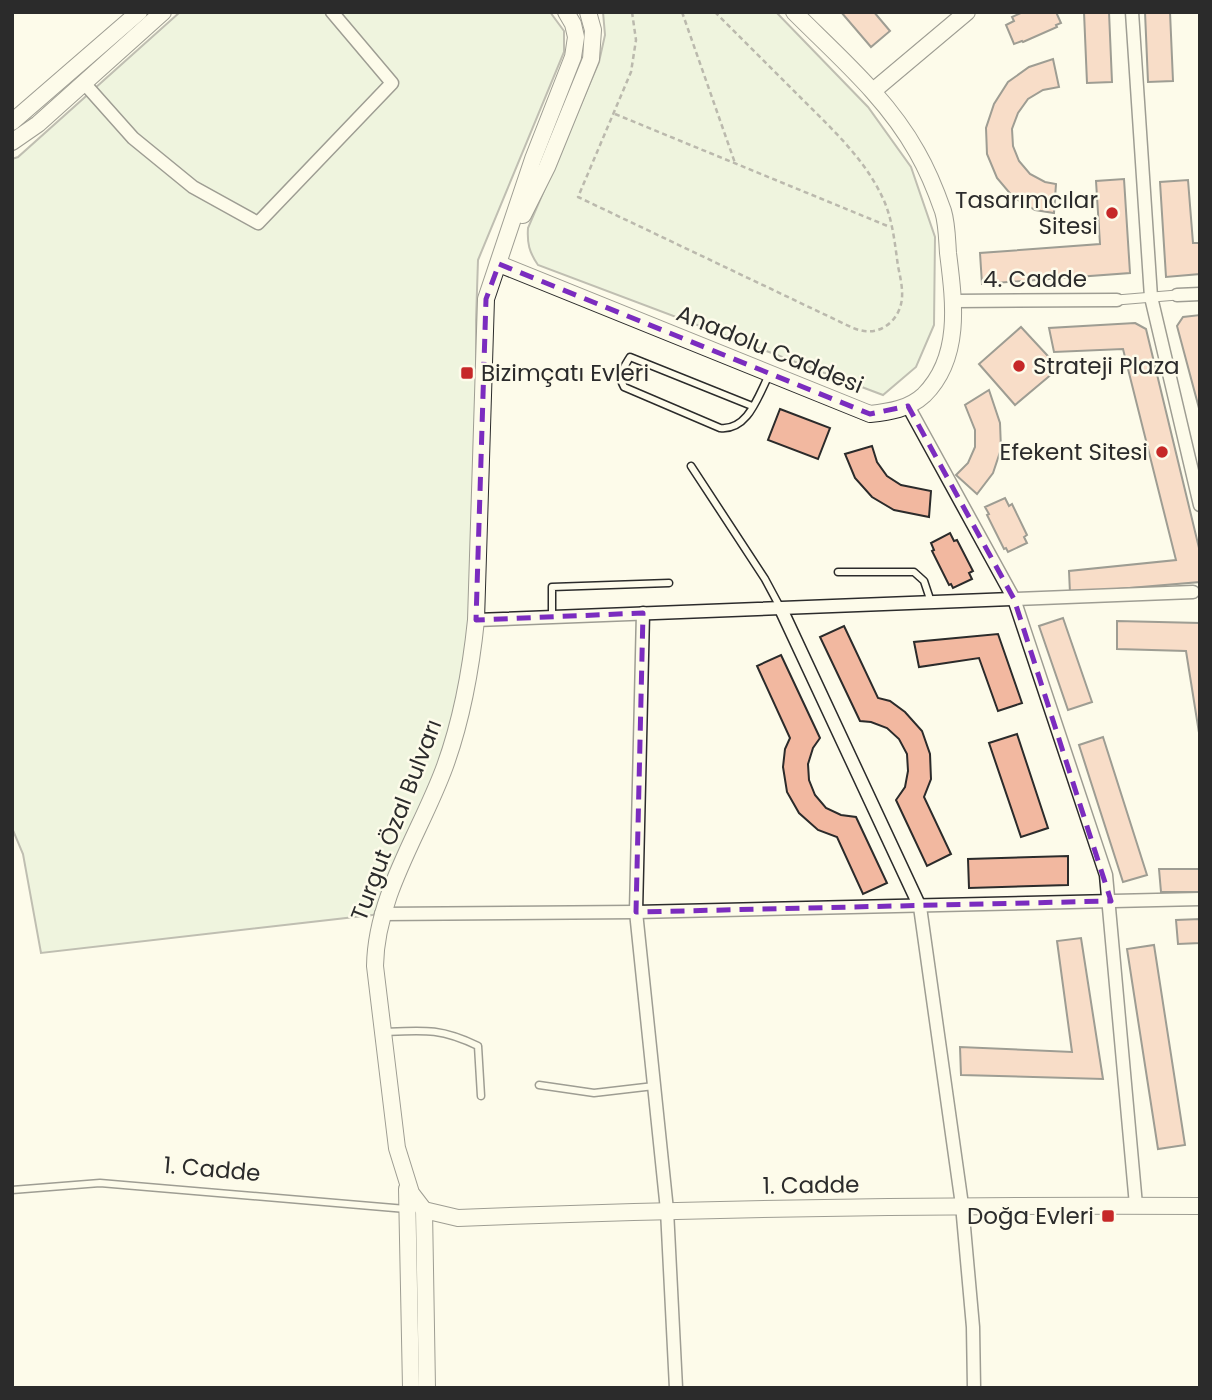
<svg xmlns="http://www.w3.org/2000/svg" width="1212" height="1400" font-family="Poppins,sans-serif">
	<rect width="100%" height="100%" fill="#fdfbea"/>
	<g fill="#deebd1" stroke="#74746e" stroke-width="2">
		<path d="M180,12H550L564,31V52L478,260L476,321V620L458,721L381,914L41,953L23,854L12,828V159L18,157Z"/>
		<path d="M603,12H776L868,107L911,167L935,237L934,325L916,367L883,395L538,265C529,252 527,243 528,228L599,62L605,35Z"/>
	</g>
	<g fill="#f2b8a0" stroke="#2b2b2b" stroke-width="2">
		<path d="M841,12H874L890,31L871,47Z"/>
		<path d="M1023,12H1056L1061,23L1056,25L1057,27L1023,42L1022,41L1014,44L1006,25L1014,21L1012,17Z"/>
		<path d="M1084,12H1109L1112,82L1087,83Z"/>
		<path d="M1145,12H1170L1173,81L1148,82Z"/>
		<path d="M1053,59L1059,87L1043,90L1028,99L1018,113L1012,129L1013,146L1019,161L1030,174L1045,182L1056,184L1054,213L1035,210L1013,197L997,178L987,154L986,128L994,104L1008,82L1029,67Z"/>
		<path d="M1124,179L1130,273L982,284L980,253L1100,244L1096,181Z"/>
		<path d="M1188,180L1193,243H1200V274L1166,277L1160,182Z"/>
		<path d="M1200,315V412L1177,326L1183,317Z"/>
		<path d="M1135,323L1146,329L1200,552V582L1070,593L1069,571L1176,560L1123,349L1054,352L1049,328Z"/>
		<path d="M1021,327L1059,368L1015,405L979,364Z"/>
		<path d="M989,390L1000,423L1001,449L993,473L977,494L956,475L968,463L975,447V430L965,405Z"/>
		<path d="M780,409L830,428L818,459L768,440Z"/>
		<path d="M872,446L877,462L887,476L901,485L931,491L929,517L894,510L872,497L855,478L845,454Z"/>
		<path d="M1005,498L1009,506L1012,504L1027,535L1024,537L1027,543L1008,552L1006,548L1004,549L987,515L989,514L985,507Z"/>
		<path d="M950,533L954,541L957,540L973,571L969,573L972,579L953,588L951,584L949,585L932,551L934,550L931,543Z"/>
		<path d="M1063,618L1092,702L1068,710L1039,626Z"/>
		<path d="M1117,621L1200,623V739L1186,651L1117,649Z"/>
		<path d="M844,626L878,698L890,701L905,712L922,731L930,754L931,779L924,797L951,854L927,866L896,800L905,787L908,771L907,754L899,739L887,728L871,722L860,721L820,637Z"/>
		<path d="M998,634L1022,703L998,711L979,658L919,667L914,642Z"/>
		<path d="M781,655L820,738L813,748L808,764L809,780L815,795L826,808L841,815L856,817L887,883L863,894L837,837L818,830L799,813L787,792L783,767L785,749L790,738L757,666Z"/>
		<path d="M1017,734L1048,828L1021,837L989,743Z"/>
		<path d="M1103,737L1147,875L1123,882L1079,745Z"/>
		<path d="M1068,856V885L969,888L968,859Z"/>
		<path d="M1159,869H1200V892H1161Z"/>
		<path d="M1200,919V943L1178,944L1176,920Z"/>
		<path d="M1081,938L1103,1079L961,1075L960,1047L1072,1052L1057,941Z"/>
		<path d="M1154,945L1185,1145L1158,1149L1127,949Z"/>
	</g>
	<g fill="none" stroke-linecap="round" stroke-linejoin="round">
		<g stroke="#2b2b2b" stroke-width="9">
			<g id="service">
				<path d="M752,406L630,357C624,367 617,376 624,387L720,428C748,431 758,396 769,375"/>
				<path d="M691,466L765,579L780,607"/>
				<path d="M838,572H914L924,581L931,602"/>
				<path d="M552,617V587L669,583"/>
				<path d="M384,1032C424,1030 441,1028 478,1046L481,1096"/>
				<path d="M539,1085L594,1093L654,1086"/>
				<path d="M12,1190L100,1183L406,1209"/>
			</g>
		</g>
		<g stroke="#2b2b2b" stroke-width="11">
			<path id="pedestrian" d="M1117,300L1177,295"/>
		</g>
		<g stroke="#2b2b2b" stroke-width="15">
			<g id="minor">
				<path d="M1132,12L1151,297L1200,505"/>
				<path d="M84,83L133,138L193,187L258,223L392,83L332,12"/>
				<path d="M1177,295L1200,294"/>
				<path d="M954,301L1117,300"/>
				<path d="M908,406L1014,599L1106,875L1136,1205"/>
				<path d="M781,609L920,907L962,1205L973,1327L974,1388"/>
				<path d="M643,613L636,912L667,1210L676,1388"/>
				<path d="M476,620L1193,592"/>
				<path d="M381,914L636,912L1200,899"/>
			</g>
		</g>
		<g stroke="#2b2b2b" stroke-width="18">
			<g id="tertiary">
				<path d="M873,91L967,12"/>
				<path d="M12,122L139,12"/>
				<path d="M12,142L38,124L163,12"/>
				<path d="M523,215L547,167L591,59L593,30L588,12"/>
				<path d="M499,264L870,414C889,412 909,409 924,395C962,357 954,301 948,253C947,239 947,224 943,211C936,191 928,171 917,152C887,98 838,56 794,12"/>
				<path d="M407,1189L411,1388"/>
				<path d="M424,1210L458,1218C705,1208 952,1205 1200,1206"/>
				<path d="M427,1388L424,1210L411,1193L397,1148L375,966C376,895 421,832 445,766C462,719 471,669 476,620L486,299L533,159L573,57L576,37L573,24L566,12"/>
			</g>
		</g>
		<g stroke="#6a6964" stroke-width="2.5" stroke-dasharray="5 3.5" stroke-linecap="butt">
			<path d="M632,12L636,40L631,72L578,197L853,328C868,334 881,332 892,321C907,304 902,286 898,266C895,245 893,223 885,203C867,161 834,131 802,99C773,70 744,41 715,12"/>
			<path d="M682,12L735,163"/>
			<path d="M615,114L890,227"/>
		</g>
		<use href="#service" stroke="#fdfbea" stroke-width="6"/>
		<use href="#pedestrian" stroke="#fdfbea" stroke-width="9"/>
		<use href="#minor" stroke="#fdfbea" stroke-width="12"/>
		<use href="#tertiary" stroke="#fdfbea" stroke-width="16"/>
	</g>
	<path d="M0 0H1212V1400H0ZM499,264L870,414L908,406L1014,599L1111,901L636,912L643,613L476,620L486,299Z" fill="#fdfbea" fill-opacity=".55" fill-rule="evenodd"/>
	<path fill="none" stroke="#7b2cbf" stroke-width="5" stroke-dasharray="14 9" stroke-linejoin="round" d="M499,264L870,414L908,406L1014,599L1111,901L636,912L643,613L476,620L486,299Z"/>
	<g fill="#c62828" stroke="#fdfbea" stroke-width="2.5">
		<circle cx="1112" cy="213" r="7"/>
		<circle cx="1019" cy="366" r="7"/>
		<rect x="460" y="366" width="14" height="14" rx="3.5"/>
		<circle cx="1162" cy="452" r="7"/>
		<rect x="1101" y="1209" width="14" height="14" rx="3.5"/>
	</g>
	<g text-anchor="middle" stroke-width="5" stroke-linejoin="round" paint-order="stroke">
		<g font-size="23" fill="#2b2b2b" stroke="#fdfbea" text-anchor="end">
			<text x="1098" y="208">Tasarımcılar<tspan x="1098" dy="26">Sitesi</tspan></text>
			<text x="1033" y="374" text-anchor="start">Strateji Plaza</text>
			<text x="481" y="381" text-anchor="start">Bizimçatı Evleri</text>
			<text x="1148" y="460">Efekent Sitesi</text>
			<text x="1094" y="1224">Doğa Evleri</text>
		</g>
		<g font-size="23" fill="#2b2b2b" stroke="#fdfbea">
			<text x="1035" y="287">4. Cadde</text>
			<text transform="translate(770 349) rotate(22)" y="8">Anadolu Caddesi</text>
			<text transform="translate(396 820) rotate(-69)" y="8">Turgut Özal Bulvarı</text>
			<text transform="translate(212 1169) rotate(5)" y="8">1. Cadde</text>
			<text transform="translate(811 1185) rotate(-1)" y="8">1. Cadde</text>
		</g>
	</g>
	<rect width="1212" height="1400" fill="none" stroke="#2b2b2b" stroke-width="28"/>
</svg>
